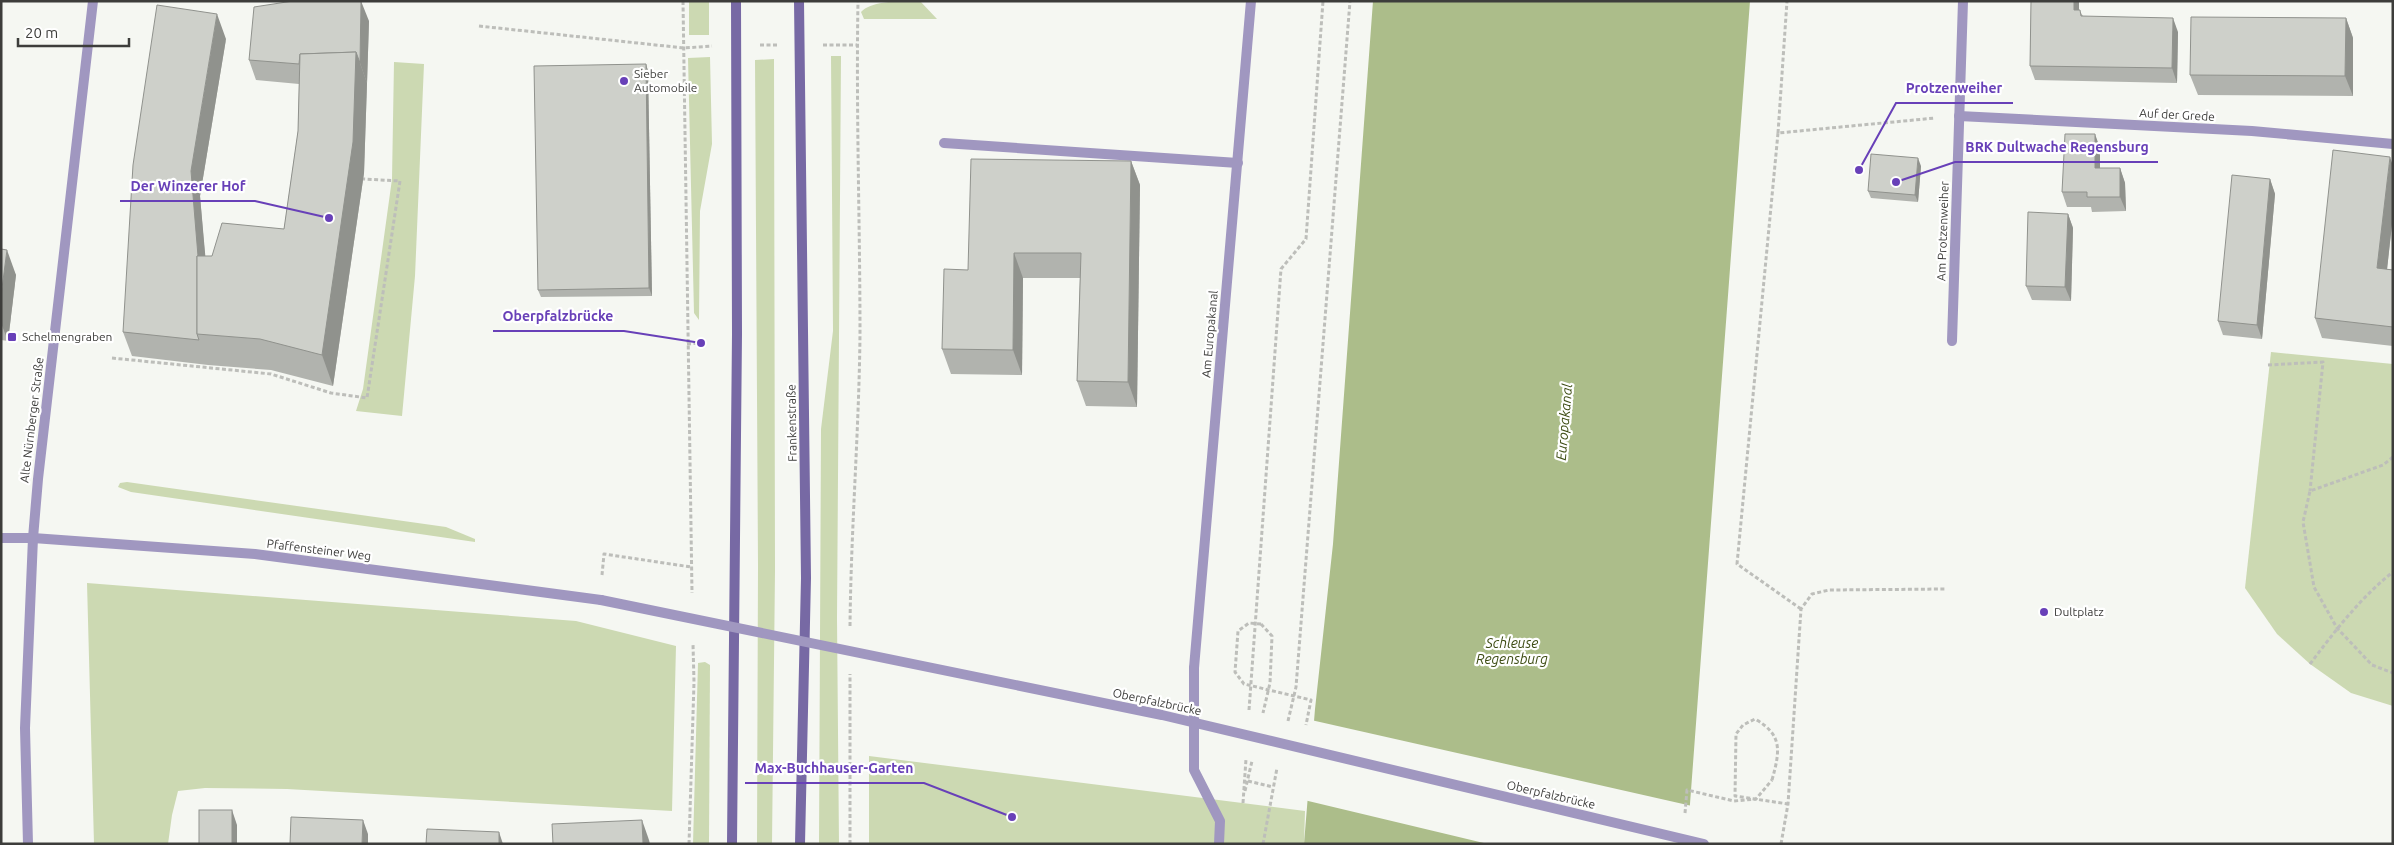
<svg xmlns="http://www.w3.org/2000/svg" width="2394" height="845" font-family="Ubuntu,sans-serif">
	<rect width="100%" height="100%" fill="#f5f7f2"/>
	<g fill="#ccd9b2">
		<rect x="689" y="1" width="20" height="34"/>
		<path d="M920,1L937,19H864L861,12C872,0 902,1 920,1Z"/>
		<path d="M831,56H841L837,619L839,844H819L821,429L833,331Z"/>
		<path d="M710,57L712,144L700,211L699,320L694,313L688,58Z"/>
		<path d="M774,59L775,571L772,844H757L758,566L755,60Z"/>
		<path d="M394,62L424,64L415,276L402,416L356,411L363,389L392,179Z"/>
		<path d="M2271,352L2393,364V706L2351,693L2310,664L2277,634L2245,588Z"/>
		<path d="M127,482L446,527L475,539V542L131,492L118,487L120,483Z"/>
		<path d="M87,583L576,621L676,646L672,811L287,789L205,788L178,791L172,815L168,844H94Z"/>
		<path d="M705,662L710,665L709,844H693L698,663Z"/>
		<path d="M869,756L1305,811L1304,844H869Z"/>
	</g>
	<path fill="#acbd8a" d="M1373,1H1750L1687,844H1304L1315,709L1333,544Z"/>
	<path fill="#f5f7f2" d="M1311,720L1692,806L1690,844H1488L1304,800Z"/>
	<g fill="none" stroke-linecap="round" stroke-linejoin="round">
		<g stroke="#bdbeba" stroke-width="3" stroke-dasharray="4 2.5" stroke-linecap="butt">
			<path d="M683,1L692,593"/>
			<path d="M479,26L684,48L712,46"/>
			<path d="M760,45H777"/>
			<path d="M823,45H857"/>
			<path d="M1778,133L1787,1"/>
			<path d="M687,344L701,343"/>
			<path d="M112,358L271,374L331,393L367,398L400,181L363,179"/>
			<path d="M2268,365L2323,362L2310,491"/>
			<path d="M2393,457L2383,465L2310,491L2303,522L2314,587L2337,628L2372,665L2393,673"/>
			<path d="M602,575L604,554L691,567"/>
			<path d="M1801,609L1737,564L1778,133L1935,118"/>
			<path d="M1261,624L1272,636L1270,683L1263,713"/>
			<path d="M850,626C851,528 859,432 860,334C860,223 856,112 858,1"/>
			<path d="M2310,664C2335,631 2360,598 2393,572"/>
			<path d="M1249,710L1281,269L1306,239L1323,1"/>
			<path d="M1288,721L1296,687L1350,1"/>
			<path d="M1772,780C1780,751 1783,735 1755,719L1743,725L1736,734L1735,796L1788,804"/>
			<path d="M1248,781L1273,787"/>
			<path d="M1245,791L1252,761"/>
			<path d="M1243,803L1246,759"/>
			<path d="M689,844L694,682L693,644"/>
			<path d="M850,844V674"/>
			<path d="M1263,844L1277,768"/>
			<path d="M1781,844L1788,804L1801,609L1812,594L1829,590L1946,589"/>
		</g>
		<g stroke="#a097c0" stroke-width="10">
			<path d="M944,143L1238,163"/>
			<path d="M1194,668V770L1220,821L1219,844"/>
		</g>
		<g stroke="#a097c0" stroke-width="10">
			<path d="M1959,116L2252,131L2393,144"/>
			<path d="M1952,341L1963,1"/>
			<path d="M1,538H33L255,554L601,600"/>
			<path d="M1194,668L1251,1"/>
			<path d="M28,844L25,728L33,538L38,479L93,1"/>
		</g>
		<g stroke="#7769a4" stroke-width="10">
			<path d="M799,1L806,578L800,844"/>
			<path d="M732,844L737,334L736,1"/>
		</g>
		<g stroke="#bdbeba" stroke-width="3" stroke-dasharray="4 2.5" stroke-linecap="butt">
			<path d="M1261,624L1249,623L1238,631L1235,672L1244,684L1311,700L1306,725"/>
			<path d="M1685,813L1687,790L1734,801L1756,799L1772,780"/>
		</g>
		<path stroke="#a097c0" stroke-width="10" d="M601,600L1162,715L1704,844"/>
	</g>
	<g fill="#b1b3ae">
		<path d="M2031,1H2079V10L2083,16L2178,32L2177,83L2035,80L2030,66Z"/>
		<path d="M2346,18L2353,38V96L2198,95L2190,75Z"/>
		<path d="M369,21L367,83L364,173L333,386L271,370L208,365L132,356L123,332L226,39L200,196L205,256H212L284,229L298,131L299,84L256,80L249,60Z"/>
		<path d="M646,64L648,71L652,296L541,297L538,290Z"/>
		<path d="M2100,148V168H2120L2125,183L2126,211L2092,212L2091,207H2067L2062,192Z"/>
		<path d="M1131,161L1140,185L1137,407L1086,406L1077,381L1080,278H1023L1022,375L951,374L942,349L968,270Z"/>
		<path d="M1921,166L1918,202L1871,198L1868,191Z"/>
		<path d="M2393,166V215L2387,269L2393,270V346L2322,338L2315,318Z"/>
		<path d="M2270,179L2275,194L2262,339L2223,335L2218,321Z"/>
		<path d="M2068,214L2073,228L2071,301L2032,300L2026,286Z"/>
		<path d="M1,249L16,275L8,341L1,340Z"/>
	</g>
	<g fill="#90928d">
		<path d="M361,1L369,21L367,83L360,63Z"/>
		<path d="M2074,1H2079V24L2074,10Z"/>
		<path d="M217,14L226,39L200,196L208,286L199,334L191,171Z"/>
		<path d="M2173,18L2178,32L2177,83L2172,68Z"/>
		<path d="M2346,18L2353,38V96L2345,76Z"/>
		<path d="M356,52L367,83L364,173L333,386L322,355Z"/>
		<path d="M646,64L648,71L652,296L649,288Z"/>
		<path d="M2095,134L2100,148V183L2095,168Z"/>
		<path d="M2390,157L2393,166V215L2385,288L2377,268Z"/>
		<path d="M1918,158L1921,166L1918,202L1915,195Z"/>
		<path d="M1131,161L1140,185L1137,407L1128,382Z"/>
		<path d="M2120,168L2125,183L2126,211L2120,197Z"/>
		<path d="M2270,179L2275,194L2262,339L2257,325Z"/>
		<path d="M2068,214L2073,228L2071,301L2065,287Z"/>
		<path d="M7,250L16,275L8,341L1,323V296Z"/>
		<path d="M1014,253L1023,278L1022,375L1013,350Z"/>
		<path d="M232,810L237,825V844H232Z"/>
		<path d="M363,820L368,834V844H362Z"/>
		<path d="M642,820L649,840L650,844H643Z"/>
		<path d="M499,832L503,844H499Z"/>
	</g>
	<g fill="#ced0ca" stroke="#90928d">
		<path d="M293,1H361L360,63L356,52L300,54L299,64L249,60L254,7Z"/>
		<path d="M2031,1H2074V10H2080L2081,16L2173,18L2172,68L2030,66Z"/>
		<path d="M157,5L217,14L191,171L198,256H197V334L199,340L123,332L133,165Z"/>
		<path d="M2191,17L2346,18L2345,76L2190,75Z"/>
		<path d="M356,52L353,142L322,355L260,339L197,334V256H212L222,223L284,229L298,131L300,54Z"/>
		<path d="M646,64L649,288L538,290L534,66Z"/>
		<path d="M2065,134H2095V168H2120V197H2087V192H2062Z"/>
		<path d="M2333,150L2390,157L2377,268L2393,270V327L2315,318Z"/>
		<path d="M1871,154L1918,158L1915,195L1868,191Z"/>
		<path d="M971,159L1131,161L1128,382L1077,381L1081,253H1014L1013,350L942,349L944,269L968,270Z"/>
		<path d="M2232,175L2270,179L2257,325L2218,321Z"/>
		<path d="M2028,212L2068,214L2065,287L2026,286Z"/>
		<path d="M1,249L7,250L1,296Z"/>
		<rect x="199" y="810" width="33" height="34"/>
		<path d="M291,817L363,820L362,844H290Z"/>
		<path d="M642,820L643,844H553L552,824Z"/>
		<path d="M427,829L499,832V844H426Z"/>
	</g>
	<g fill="#6840b8" stroke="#fff" stroke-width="2">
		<circle cx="624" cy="81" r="5"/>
		<rect x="7" y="332" width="10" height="10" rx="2.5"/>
		<circle cx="2044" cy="612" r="5"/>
	</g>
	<g text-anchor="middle" stroke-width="4.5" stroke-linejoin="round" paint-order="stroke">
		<g font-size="12" fill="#3d3d3b" stroke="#fff" text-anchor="start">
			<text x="634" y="78">Sieber<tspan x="634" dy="14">Automobile</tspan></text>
			<text x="22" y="341">Schelmengraben</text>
			<text x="2054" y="616">Dultplatz</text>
		</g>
		<g font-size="12" fill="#3d3d3b" stroke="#fff">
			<text transform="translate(2177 115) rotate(3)" y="4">Auf der Grede</text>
			<text transform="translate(1943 231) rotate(-88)" y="4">Am Protzenweiher</text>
			<text transform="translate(1210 334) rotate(-85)" y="4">Am Europakanal</text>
			<text transform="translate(32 420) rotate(-83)" y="4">Alte Nürnberger Straße</text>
			<text transform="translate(792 423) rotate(-91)" y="4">Frankenstraße</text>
			<text transform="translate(319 550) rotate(7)" y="4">Pfaffensteiner Weg</text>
			<text transform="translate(1157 702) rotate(12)" y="4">Oberpfalzbrücke</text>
			<text transform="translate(1551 795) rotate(13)" y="4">Oberpfalzbrücke</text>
		</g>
		<g font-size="14" font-style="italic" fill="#3d4c13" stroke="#fff">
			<text transform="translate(1564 422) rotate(-85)" y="5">Europakanal</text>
			<text x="1512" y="648">Schleuse<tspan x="1512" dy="16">Regensburg</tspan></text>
		</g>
	</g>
	<path fill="none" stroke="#6840b8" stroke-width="2" d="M1859 170L1896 103H2013M1896 182L1955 162H2158M329 218L255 201H120M701 343L624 331H493M1012 817L924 783H745"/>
	<g fill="#6840b8" stroke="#fff" stroke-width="2">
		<circle cx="1859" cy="170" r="5"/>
		<circle cx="1896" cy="182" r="5"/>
		<circle cx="329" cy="218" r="5"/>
		<circle cx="701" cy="343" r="5"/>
		<circle cx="1012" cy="817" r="5"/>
	</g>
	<g font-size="14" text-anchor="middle" font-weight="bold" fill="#6840b8" stroke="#fff" stroke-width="4.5" stroke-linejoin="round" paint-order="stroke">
		<text x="1954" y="93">Protzenweiher</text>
		<text x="2057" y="152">BRK Dultwache Regensburg</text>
		<text x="188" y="191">Der Winzerer Hof</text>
		<text x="558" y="321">Oberpfalzbrücke</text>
		<text x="834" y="773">Max-Buchhauser-Garten</text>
	</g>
	<rect width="2394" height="845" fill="none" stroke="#3d3d3b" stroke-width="5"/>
	<path d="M18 38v8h111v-8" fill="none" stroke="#3d3d3b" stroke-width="2.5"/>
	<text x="25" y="38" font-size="15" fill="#3d3d3b" stroke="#ffffff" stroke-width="4" paint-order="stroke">20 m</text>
</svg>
